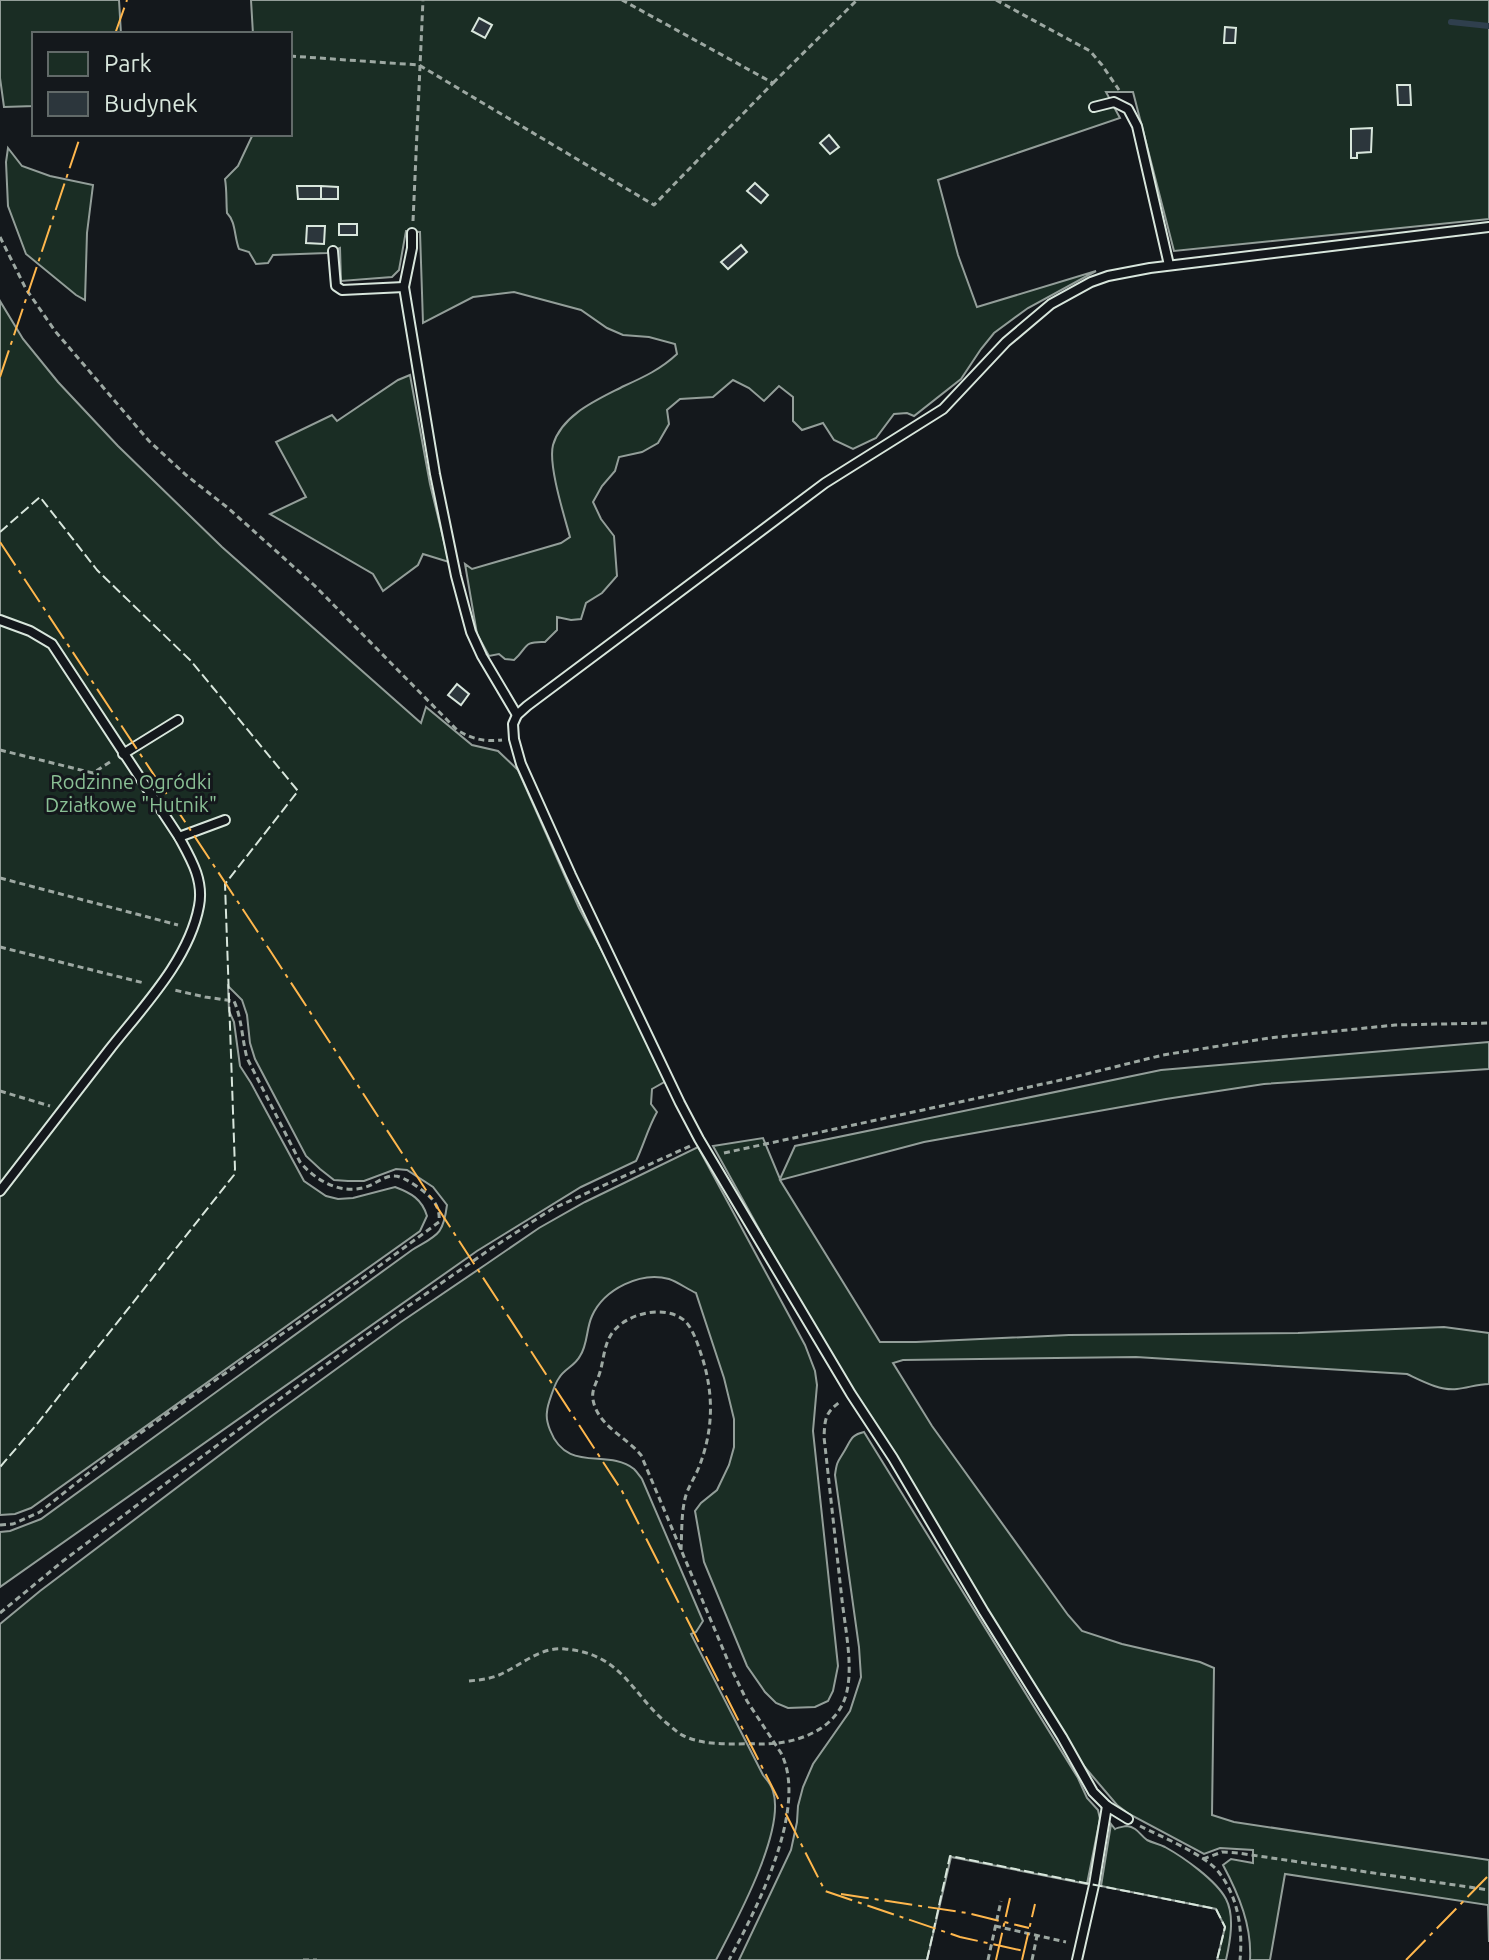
<svg xmlns="http://www.w3.org/2000/svg" width="1489" height="1960" font-family="Ubuntu,sans-serif">
	<rect width="100%" height="100%" fill="#14181c"/>
	<g fill="#1a2d24" stroke="#939e99" stroke-width="2">
		<path d="M0,0H119L121,34H34V106L4,107L0,78Z"/>
		<path d="M251,0H1489V219L1174,251L1133,92H1106L1120,118L938,180L958,255L977,307L1096,271L1028,308L994,333L981,349L961,379L914,416L907,413L894,414L876,438L853,449L834,440L823,423L802,430L793,421V397L779,386L764,401L749,388L733,380L713,397L680,399L667,410L669,424L658,443L642,452L619,457L615,471L602,486L593,502L601,519L614,536L617,576L602,593L586,603L581,619L571,620L557,617V630L545,642C522,641 528,648 514,660L505,659L499,654L489,656L477,634L465,564L472,569L561,543L570,537C564,515 548,465 553,445C562,414 599,399 624,386C644,377 661,369 677,354L675,344L649,337L623,335L607,328L581,310L514,292L473,297L423,323L420,232L406,231L399,270L392,277L341,281L340,248L327,253L273,255L268,263L256,264L249,252L239,249C234,236 236,222 227,213C226,201 227,191 225,179L238,166L253,134H290V34H253Z"/>
		<path d="M8,148L22,166L50,176L93,185L87,233L85,300L76,295L26,254L8,206L6,162Z"/>
		<path d="M0,301L23,339L58,382L118,446L222,547L421,723L426,707L472,745L498,751L518,770L579,908L617,979L666,1081L652,1089L651,1104L657,1112C648,1128 644,1144 636,1161L581,1187L477,1251L0,1587V1532L10,1531L41,1519L412,1250C437,1235 443,1236 447,1205L433,1187L407,1170L396,1169L364,1181H348L334,1180L320,1169L306,1156L255,1059L250,1043L247,1015L242,1000L228,986L229,1011L234,1022L240,1066L251,1083L304,1181L326,1196L338,1199L353,1198L395,1187C411,1193 422,1199 427,1216L420,1231L31,1508L15,1514L0,1515Z"/>
		<path d="M410,375L430,484L449,562L423,554L418,565L383,591L373,574L270,514L306,497L276,442L332,415L337,421L398,380Z"/>
		<path d="M1489,1042V1069L1264,1084L1166,1099L924,1142L780,1180L880,1342H916L1069,1335L1298,1333L1444,1327L1489,1333V1384C1477,1384 1468,1388 1457,1389C1440,1391 1422,1381 1407,1374L1136,1357L903,1360L893,1363L932,1426L1068,1615L1082,1631L1122,1644L1200,1662L1214,1668L1212,1815L1234,1822L1489,1860V1942L1488,1905L1285,1874L1270,1960H1250C1252,1926 1239,1895 1223,1865L1231,1859L1253,1863V1850L1220,1848L1204,1854L1129,1814L1117,1805L1083,1765L906,1479L795,1294L713,1146L763,1138L780,1179L795,1146L1161,1070Z"/>
		<path d="M698,1147L805,1345L815,1371L817,1385L813,1431L838,1666L833,1691L828,1701L815,1707L788,1708L776,1703L765,1692L747,1666L704,1562L695,1511L701,1503L717,1490L729,1465L734,1447V1419L724,1378L696,1293C687,1289 678,1282 669,1279C641,1271 604,1289 592,1316C586,1329 588,1344 580,1356C575,1366 564,1369 559,1378C555,1383 547,1406 547,1412C546,1418 548,1425 550,1430C567,1474 607,1448 634,1469C637,1472 639,1475 642,1479L703,1621L696,1632L691,1634L763,1775C767,1780 771,1784 773,1791C786,1831 735,1923 716,1960H0V1624L40,1591L273,1415L401,1322L485,1265L539,1228L585,1202Z"/>
		<path d="M864,1432L1078,1778L1087,1798L1098,1810L1100,1819L1087,1884L951,1857L927,1960H739L791,1850L797,1822L798,1806L803,1787L813,1764L850,1711L861,1677L859,1647L835,1475C837,1460 838,1462 845,1450C851,1440 851,1435 864,1432Z"/>
		<path d="M1111,1824L1115,1829C1116,1828 1126,1826 1127,1826C1137,1827 1140,1835 1147,1840C1153,1843 1159,1844 1165,1847C1183,1857 1216,1880 1226,1899C1235,1916 1230,1942 1226,1960H1217L1225,1927L1216,1909L1101,1886Z"/>
	</g>
	<g fill="none" stroke-linecap="round" stroke-linejoin="round">
		<path stroke="#2f3f4d" stroke-width="6" d="M1451,22L1489,26"/>
	</g>
	<g fill="#2c363c" stroke="#d8e6dc" stroke-width="2">
		<path d="M479,18L492,25L485,38L472,31Z"/>
		<path d="M1225,27L1236,28L1235,43H1224Z"/>
		<path d="M1397,85H1410L1411,105H1398Z"/>
		<path d="M1372,128L1371,152L1357,153V158H1351V129Z"/>
		<path d="M829,135L839,147L830,154L820,143Z"/>
		<path d="M755,183L768,195L761,203L747,191Z"/>
		<path d="M297,186H321V199H298Z"/>
		<path d="M321,186L338,187V199H321Z"/>
		<rect x="339" y="224" width="18" height="11"/>
		<path d="M307,226H325L324,244L306,243Z"/>
		<path d="M741,245L747,252L728,269L721,262Z"/>
		<path d="M457,684L469,694L461,705L448,695Z"/>
	</g>
	<g fill="none" stroke-linecap="round" stroke-linejoin="round">
		<g stroke="#d8e6dc" stroke-width="12">
			<g id="lane">
				<path d="M1094,107L1114,102L1128,109L1137,126L1169,265"/>
				<path d="M412,233V248L404,287L435,474L456,576L471,632L482,656L517,715"/>
				<path d="M333,251L336,286L342,290L404,287"/>
				<path d="M0,620L30,631L52,644L179,837C191,859 204,880 199,906C189,960 142,1008 109,1050C73,1097 36,1144 0,1191"/>
				<path d="M123,754L178,720"/>
				<path d="M179,837L225,820"/>
				<path d="M1128,1819L1107,1806L1093,1792L1062,1737L984,1612L893,1458L851,1394L699,1139L680,1103L571,875L521,764L514,739L513,724L517,715L527,706L825,483L943,409L1006,342L1051,304L1091,282L1108,276L1150,268L1489,227"/>
				<path d="M1077,1960L1094,1885L1107,1806"/>
			</g>
		</g>
		<g stroke="#9da8a2" stroke-width="3" stroke-dasharray="6 4" stroke-linecap="butt">
			<path d="M996,0L1090,51L1102,65L1119,90"/>
			<path d="M290,56L419,65L654,205L773,83L622,0"/>
			<path d="M773,83L857,0"/>
			<path d="M413,221L423,0"/>
			<path d="M0,237L26,289L55,331L149,441L186,475L228,508L314,585L457,730C472,739 484,742 502,740"/>
			<path d="M0,750L93,773L113,760"/>
			<path d="M0,878L178,925"/>
			<path d="M0,947L144,983"/>
			<path d="M0,1091L50,1106"/>
			<path d="M724,1153L1066,1079L1163,1055L1269,1038L1395,1025L1489,1023"/>
			<path d="M0,1525L13,1524L40,1512L121,1447L188,1399L363,1278L439,1222C440,1214 438,1206 432,1199C426,1192 404,1176 395,1176C385,1175 376,1184 366,1187C341,1195 316,1181 300,1162L247,1058C242,1039 242,1019 234,1001L205,997L174,990"/>
			<path d="M681,1550C682,1532 681,1512 686,1495C689,1486 695,1477 699,1467C713,1431 714,1397 703,1360C699,1348 694,1330 685,1321C666,1304 627,1313 613,1332C604,1343 604,1359 600,1372C596,1386 589,1391 595,1407C603,1428 627,1438 641,1455L731,1668L747,1701L781,1753C809,1808 756,1910 729,1960"/>
			<path d="M0,1613L63,1561L169,1481L358,1341L486,1252L552,1209L690,1146"/>
			<path d="M469,1681C479,1680 489,1679 499,1675C520,1666 541,1646 565,1649C623,1654 631,1694 669,1725C674,1729 679,1734 684,1736C707,1747 737,1743 762,1744C798,1744 839,1729 847,1691C853,1664 845,1627 842,1600C836,1546 830,1491 824,1437C825,1418 825,1413 841,1401"/>
			<path d="M1140,1826C1162,1837 1201,1853 1217,1870C1238,1895 1243,1929 1240,1960"/>
			<path d="M1203,1859L1222,1852L1238,1853L1489,1890"/>
			<path d="M995,1926L1066,1942"/>
			<path d="M303,1960H317"/>
			<path d="M988,1960L1001,1901"/>
			<path d="M1032,1960L1037,1936"/>
		</g>
		<use href="#lane" stroke="#14181c" stroke-width="8"/>
		<g stroke="#d8e6dc" stroke-width="2" stroke-dasharray="10 4" stroke-linecap="butt">
			<path d="M0,532L40,497L97,570L191,661L298,791L225,884L235,1169L234,1175L37,1424L0,1467"/>
			<path d="M927,1960L950,1856L1216,1909L1225,1927L1217,1960"/>
		</g>
		<g stroke="#ffb74d" stroke-width="2" stroke-dasharray="28 6 4 6" stroke-linecap="butt">
			<path d="M115,34L127,0"/>
			<path d="M0,377L81,134"/>
			<path d="M0,542L271,952L622,1491L825,1891L960,1937L1024,1951"/>
			<path d="M841,1894L967,1913L1029,1928"/>
			<path d="M996,1960L1010,1898"/>
			<path d="M1022,1960L1035,1904"/>
			<path d="M1406,1960L1489,1875"/>
		</g>
	</g>
	<g text-anchor="middle" stroke-width="6" stroke-linejoin="round" paint-order="stroke">
		<g font-size="20" fill="#8ac095" stroke="#14181c">
			<text x="131" y="789">Rodzinne Ogródki<tspan x="131" dy="23">Działkowe "Hutnik"</tspan></text>
		</g>
	</g>
	<rect x="32" y="32" width="260" height="104" fill="#14181c" stroke="#626a69" stroke-width="2"/>
	<rect x="48" y="52" width="40" height="24" fill="#1a2d24" stroke="#626a69" stroke-width="2"/>
	<text x="104" y="72" font-size="24" fill="#d8e6dc">Park</text>
	<rect x="48" y="92" width="40" height="24" fill="#2c363c" stroke="#626a69" stroke-width="2"/>
	<text x="104" y="112" font-size="24" fill="#d8e6dc">Budynek</text>
</svg>
